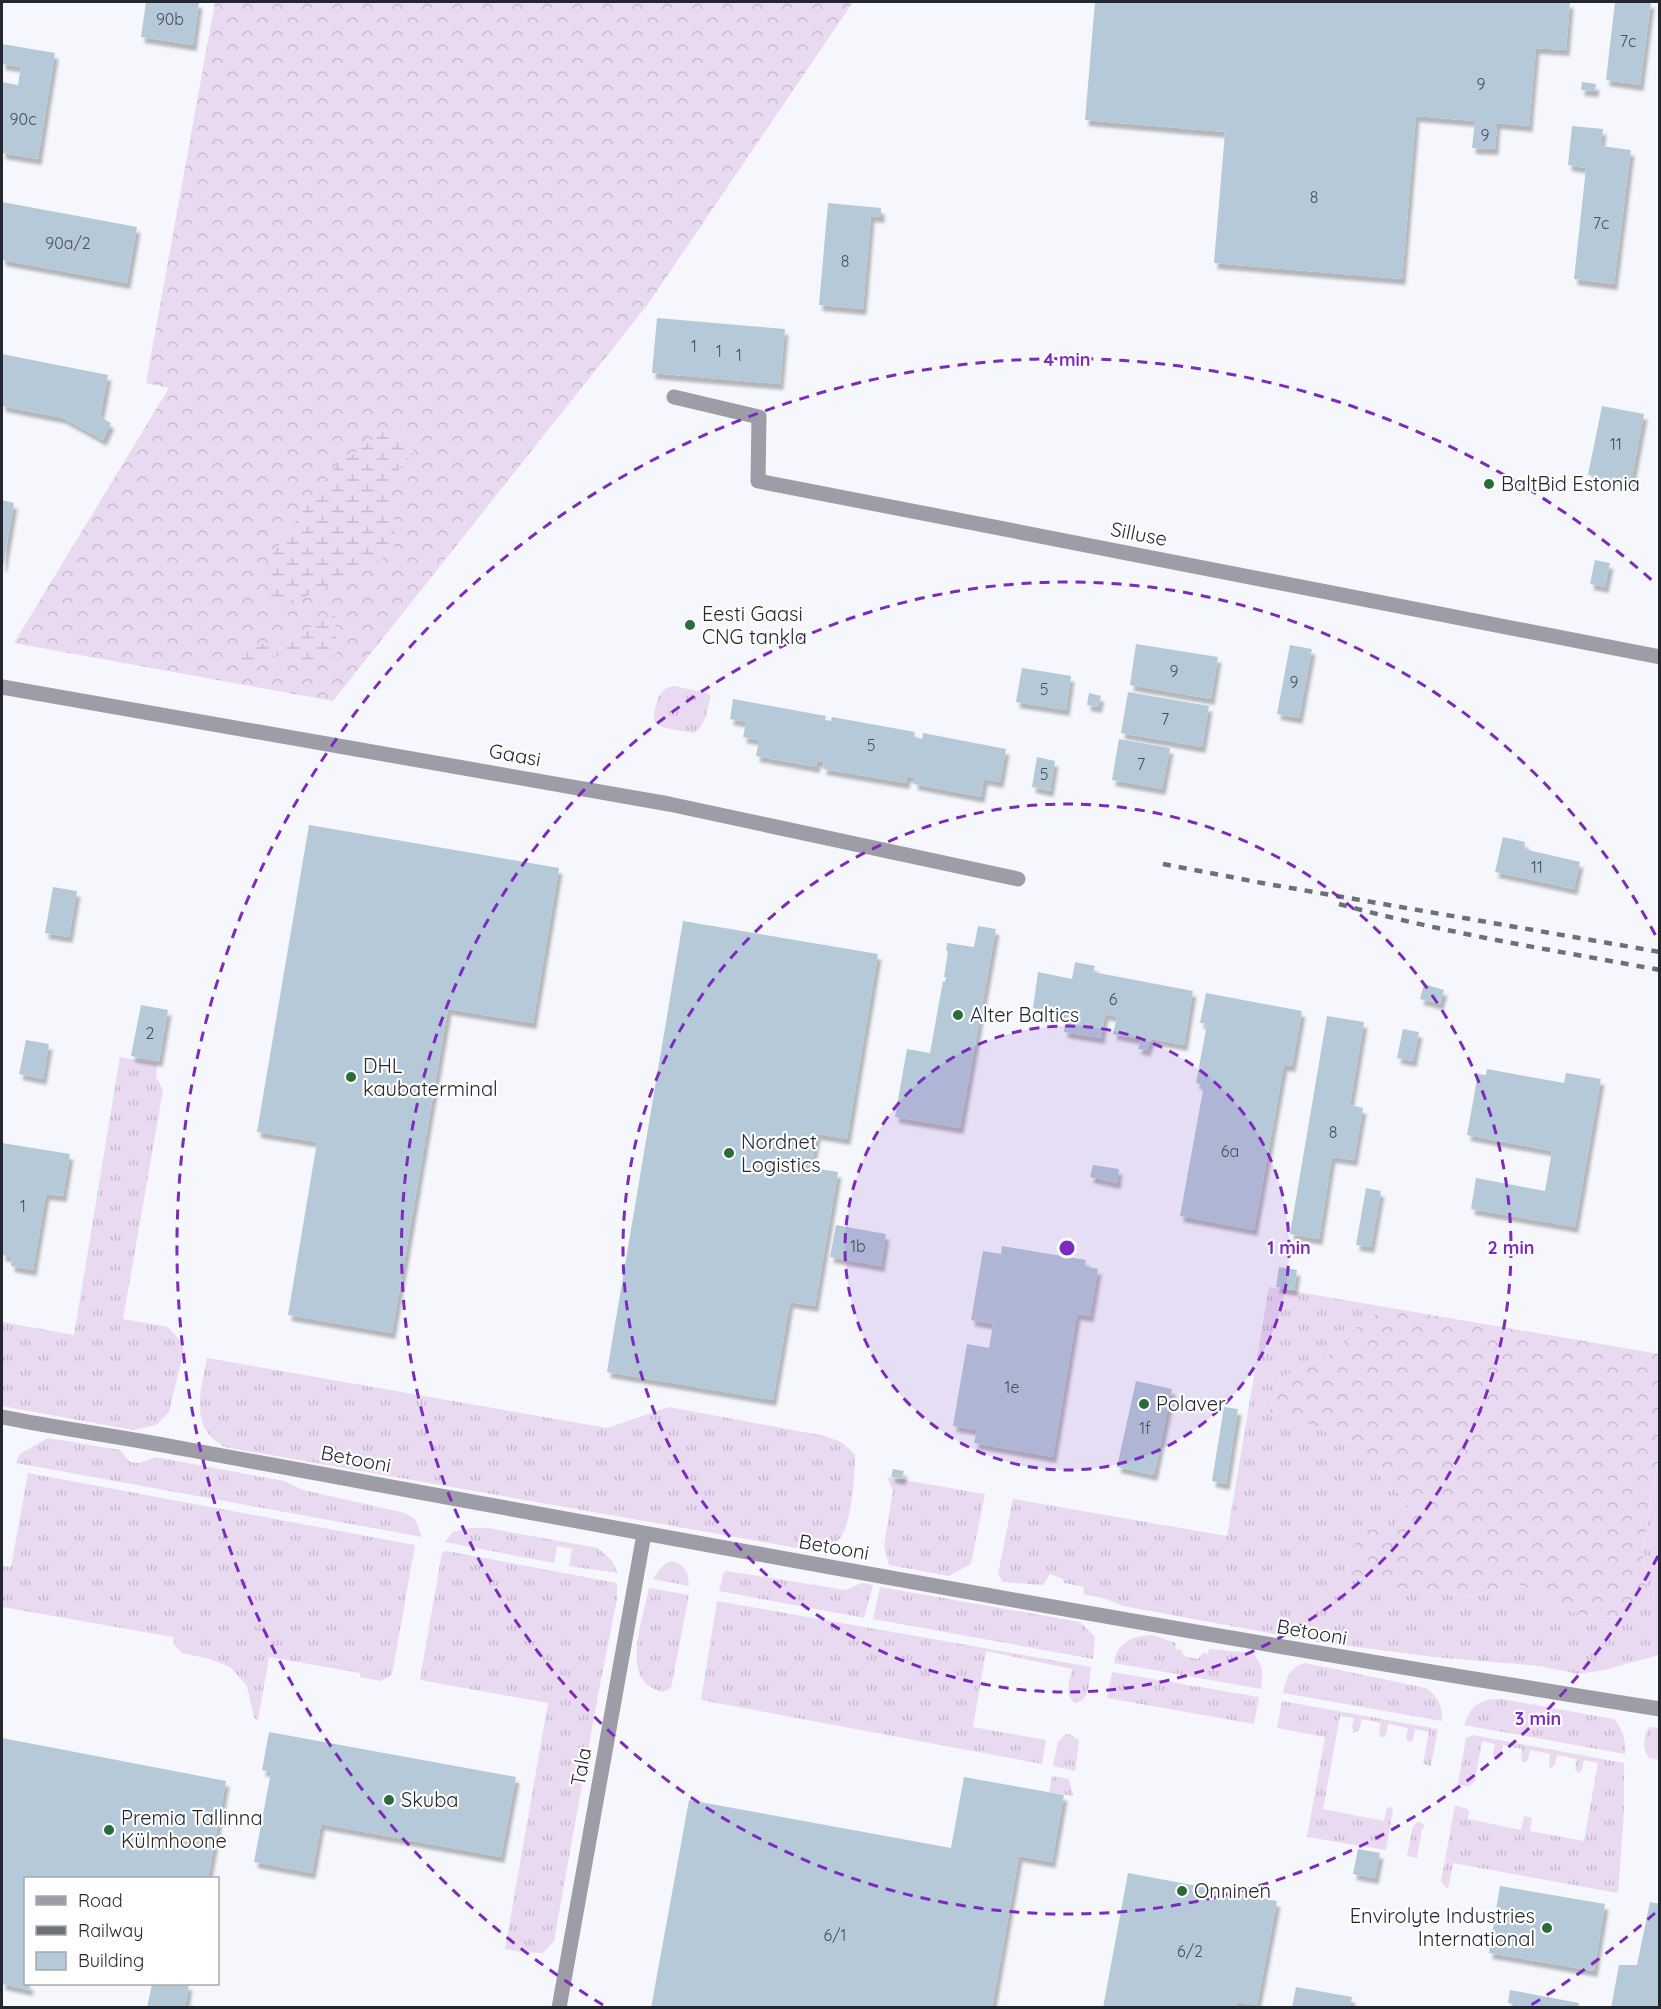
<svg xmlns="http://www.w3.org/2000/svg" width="1661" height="2009" font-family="Quicksand,sans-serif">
	<defs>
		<pattern id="grass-tufts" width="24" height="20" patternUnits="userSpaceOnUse" patternTransform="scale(1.5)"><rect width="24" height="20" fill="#e9d9f1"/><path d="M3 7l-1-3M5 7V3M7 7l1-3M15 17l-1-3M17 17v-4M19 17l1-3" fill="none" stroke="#c8bacf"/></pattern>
		<pattern id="forest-crowns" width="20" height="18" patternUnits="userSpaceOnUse" patternTransform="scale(1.5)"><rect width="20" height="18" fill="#e9d9f1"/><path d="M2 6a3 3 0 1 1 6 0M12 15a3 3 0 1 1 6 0" fill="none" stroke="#c8bacf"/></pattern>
		<pattern id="wetland-marsh" width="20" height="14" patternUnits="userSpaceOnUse" patternTransform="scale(1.5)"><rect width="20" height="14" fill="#e9d9f1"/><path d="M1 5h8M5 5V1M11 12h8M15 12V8" fill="none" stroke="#c8bacf"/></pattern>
		<filter id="shadow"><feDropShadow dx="3.5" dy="6" stdDeviation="1.5" flood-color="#0004"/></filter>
	</defs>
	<rect width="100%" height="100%" fill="#f5f7fc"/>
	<g fill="url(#grass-tufts)">
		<path d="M674,686L707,693L711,696C707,708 706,728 693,733C685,731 661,729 656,723C651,718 657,697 662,692C665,688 669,687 674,686Z"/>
		<path d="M120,1057L157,1064L156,1077L163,1090L123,1319L168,1327L183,1344V1353L169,1412L156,1425L133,1430L2,1406V1322L74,1335Z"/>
		<path d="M1269,1287L1385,1307L1357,1327L1331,1354L1280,1378L1269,1413L1294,1418L1351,1443L1409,1505L1394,1527L1347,1558L1348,1574L1380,1586L1469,1596L1519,1584L1577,1614L1594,1616L1629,1617L1649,1597L1642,1552L1659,1455V1655L1604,1670L1578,1674L1540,1666L1434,1657L1318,1642L1123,1606L1106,1599L1083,1594L1084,1587L1064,1583L1063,1579L1050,1574L1043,1585L1003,1582L998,1574L1013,1499L1227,1536Z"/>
		<path d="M207,1358L607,1428L669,1407L825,1436L841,1442L855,1454C855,1473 852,1524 840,1538C835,1545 828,1548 820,1552L225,1447C188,1428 201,1391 207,1358Z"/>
		<path d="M48,1438L120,1450L130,1462L140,1463L155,1457L284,1481L303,1490L405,1513L415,1519L422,1537L16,1463L20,1454Z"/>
		<path d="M28,1473L415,1545L392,1675L381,1681L360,1677V1673L269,1657L258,1720L254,1718L247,1686L230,1667L210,1659L182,1653L174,1645L173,1637L2,1607V1566L11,1567Z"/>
		<path d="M887,1477L985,1494L971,1564L949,1576L889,1565L884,1546L893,1491Z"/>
		<path d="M470,1528H488L598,1548L612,1561L618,1573L569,1566L572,1549L557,1546L554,1563L445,1542L453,1532Z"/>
		<path d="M447,1551L617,1583V1599L598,1695L554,1941L543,1953L521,1952L505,1949L548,1703L420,1680L442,1552Z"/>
		<path d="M672,1561C686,1566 688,1571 689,1586L653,1579C658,1571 662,1564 672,1561Z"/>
		<path d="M727,1571L846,1590L862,1583L873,1585L864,1618L719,1591L724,1572Z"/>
		<path d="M880,1587L1080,1622L1095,1637L1093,1659L873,1619Z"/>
		<path d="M649,1588L689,1595L671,1688L663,1692C656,1690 648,1687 643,1680C628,1661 644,1611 649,1588Z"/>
		<path d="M717,1601L1091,1667C1089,1681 1091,1699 1076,1703C1063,1695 1070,1681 1072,1669L986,1651L973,1727L1046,1740L1042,1764L701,1700Z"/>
		<path d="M1152,1635L1176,1643L1175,1649L1181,1650L1184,1656L1198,1659L1203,1653L1208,1654L1209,1649L1252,1653C1264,1664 1263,1675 1261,1689L1114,1663C1116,1642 1134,1636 1152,1635Z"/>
		<path d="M1305,1663L1426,1688C1438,1697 1443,1706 1442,1721L1283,1693C1286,1678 1289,1668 1305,1663Z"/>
		<path d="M1112,1672L1259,1697L1254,1724L1107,1698Z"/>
		<path d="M1501,1699L1614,1719C1623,1729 1626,1741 1625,1754L1464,1725C1472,1704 1480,1699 1501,1699Z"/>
		<path d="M1282,1701L1438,1729L1431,1766L1423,1764L1429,1732L1415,1729L1413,1740L1409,1742L1406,1738L1408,1728L1388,1724L1386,1735L1382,1738L1379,1734L1381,1723L1362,1719L1359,1730L1354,1733L1352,1728L1354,1718L1340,1716L1323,1809L1384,1821L1387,1808L1392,1807L1393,1810L1386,1850L1307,1837L1325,1737L1277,1728Z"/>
		<path d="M1649,1727L1659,1728V1760L1649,1758C1642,1747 1643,1739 1649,1727Z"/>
		<path d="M1066,1734L1072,1735L1079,1741L1075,1771L1053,1766L1058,1742Z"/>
		<path d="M1472,1735L1624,1763V1812L1618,1893L1453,1863L1448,1889L1441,1882L1455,1805L1467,1809L1469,1812L1468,1819L1521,1830L1524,1816L1532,1818L1530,1831L1584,1841L1598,1763L1584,1760L1582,1770L1578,1773L1575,1769L1577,1759L1557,1755L1555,1765L1551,1768L1549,1767L1550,1754L1530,1750L1528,1760L1524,1763L1521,1759L1522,1749L1503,1745L1501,1756L1496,1758L1493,1755L1495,1744L1482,1741L1475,1780C1470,1788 1466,1786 1458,1785L1466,1738Z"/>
		<path d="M1052,1776L1069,1779L1073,1796L1049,1792Z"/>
		<path d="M1419,1821L1424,1825V1828L1422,1829L1417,1858L1407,1856L1413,1826Z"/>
	</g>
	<g fill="url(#forest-crowns)">
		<path d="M215,2H853L648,304L333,701L14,643L169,388L146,383Z"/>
		<path d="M1385,1307L1659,1354V1455L1642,1552L1649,1597L1629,1617L1594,1616L1577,1614L1519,1584L1469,1596L1380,1586L1348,1574L1347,1558L1362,1531L1394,1527L1409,1505L1351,1443L1294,1418L1269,1413L1280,1378L1331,1354L1357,1327Z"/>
	</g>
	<g fill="url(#wetland-marsh)">
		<path d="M388,428L407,439L415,452L384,485L395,523L394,551L353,577L328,585L289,605L273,610L269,587L263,571L274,552L338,463L355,453Z"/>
		<path d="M335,615L337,654L310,662L265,654L249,670L238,668L245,648L285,639Z"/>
	</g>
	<g fill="#b5c9d9" filter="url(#shadow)">
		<path d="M146,2H199L193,45L141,37Z"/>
		<path d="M1095,2H1570L1566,50L1536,48L1529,126L1497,123L1495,149L1472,148L1475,121L1416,116L1402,279L1214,263L1225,132L1085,120Z"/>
		<path d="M1615,2H1651L1640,85L1606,80Z"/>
		<path d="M2,44L55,53L38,159L2,153V82L18,85L21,67L2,64Z"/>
		<path d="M1582,82L1596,84L1595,91L1581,90Z"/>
		<path d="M1572,126L1603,129L1601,146L1631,150L1614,284L1574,279L1586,168L1568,165Z"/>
		<path d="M2,202L137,227L127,283L2,260Z"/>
		<path d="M828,203L881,208V217L871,216L863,309L819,305Z"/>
		<path d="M657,318L785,329L780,384L652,373Z"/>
		<path d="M2,354L108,375L100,417L111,423L103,440L63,418L2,406Z"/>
		<path d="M1602,406L1644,414L1631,482L1588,475Z"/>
		<path d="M2,500L14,503L3,567H2Z"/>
		<path d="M1595,560L1610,563L1605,587L1590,584Z"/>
		<path d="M1136,644L1218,657L1211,699L1130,685Z"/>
		<path d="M1290,645L1312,649L1299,718L1277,714Z"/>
		<path d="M1022,668L1071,676L1066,710L1016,702Z"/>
		<path d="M1128,692L1209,706L1202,747L1121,733Z"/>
		<path d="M1089,693L1101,696L1098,707L1087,705Z"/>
		<path d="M733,699L826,716L825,720L831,721L832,717L915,732L914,737L922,739L923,733L1006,749L1000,782L984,779L981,797L914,784L915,778L907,776L906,783L823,769L824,762L817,761L816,767L756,756L759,740L743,737L746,722L730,719Z"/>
		<path d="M1119,739L1170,748L1162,789L1112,780Z"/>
		<path d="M1037,757L1055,761L1050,791L1032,787Z"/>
		<path d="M309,825L559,868L533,1023L448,1009L392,1333L288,1315L317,1142L257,1132Z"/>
		<path d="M1503,837L1525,842L1524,849L1580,862L1574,889L1495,872Z"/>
		<path d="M53,887L77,891L69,937L45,933Z"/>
		<path d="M683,921L878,954L847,1139L817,1134L811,1168L838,1172L815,1306L790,1302L773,1400L607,1372Z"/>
		<path d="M978,926L996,929L960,1128L895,1117L907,1049L930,1053L943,981L945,982L946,977H944L948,951H946L947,943L974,947Z"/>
		<path d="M1075,962L1095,966L1093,972L1193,991L1184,1045L1151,1039L1147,1050L1138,1049L1141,1039L1113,1034L1117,1017L1105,1014L1101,1038L1064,1032L1066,1014L1033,1008L1038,972L1072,979Z"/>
		<path d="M1424,984L1444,990L1440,1004L1420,999Z"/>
		<path d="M1206,993L1302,1011L1292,1066L1284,1065L1254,1230L1180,1216L1204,1085L1196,1083L1207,1024L1200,1023Z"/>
		<path d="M141,1005L168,1010L159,1061L131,1056Z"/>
		<path d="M1327,1016L1364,1022L1350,1105L1363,1108L1354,1160L1332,1157L1319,1239L1290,1234Z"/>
		<path d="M1403,1029L1419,1032L1413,1061L1397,1058Z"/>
		<path d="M26,1040L49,1044L43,1079L19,1074Z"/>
		<path d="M1487,1069L1564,1083L1566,1073L1601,1079L1575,1227L1471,1209L1476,1178L1545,1191L1552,1151L1467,1135L1478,1074L1486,1075Z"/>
		<path d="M2,1143L70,1154L63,1196L46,1194L33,1270L11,1266L12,1257L2,1255Z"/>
		<path d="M1093,1165L1119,1169L1117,1183L1090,1177Z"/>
		<path d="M1366,1188L1381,1191L1371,1247L1356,1245Z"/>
		<path d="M836,1225L886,1234L881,1266L830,1257Z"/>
		<path d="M1002,1246L1086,1260L1085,1266L1098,1269L1090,1316L1077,1314L1053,1457L974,1443L977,1430L953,1426L967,1344L989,1348L993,1324L971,1320L983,1251L1001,1254Z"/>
		<path d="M1279,1267L1297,1270L1294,1290L1276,1287Z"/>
		<path d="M1136,1381L1172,1389L1154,1475L1117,1467Z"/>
		<path d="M1224,1407L1238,1409L1226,1484L1212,1481Z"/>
		<path d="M893,1469L904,1471L902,1479L891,1477Z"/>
		<path d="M269,1732L516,1777L501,1857L321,1824L312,1873L254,1862L271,1772L262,1770Z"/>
		<path d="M2,1738L226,1781L208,1878H26V1984H30L29,1990L2,1984Z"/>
		<path d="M964,1777L1064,1795L1052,1862L1019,1856L992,2008H651L689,1800L951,1848Z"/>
		<path d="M1358,1849L1380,1853L1375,1878L1353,1874Z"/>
		<path d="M1128,1873L1277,1901L1257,2005L1237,2002L1236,2008H1103Z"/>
		<path d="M1500,1886L1605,1904L1594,1971L1489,1953Z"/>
		<path d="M1650,1902L1660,1904V2008H1611L1619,1965H1637Z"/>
		<path d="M152,1984H189L185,2008H147Z"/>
		<path d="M1296,1987L1352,1997L1350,2008H1292Z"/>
		<path d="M1510,1990L1579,2003L1578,2008H1517L1518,2005L1508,2003Z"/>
	</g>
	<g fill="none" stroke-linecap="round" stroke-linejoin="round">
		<g stroke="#9e9da7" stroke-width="15">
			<path d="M674,397L759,417L758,481L1660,657"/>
			<path d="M2,687L669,804L1018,879"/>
			<path d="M559,2008L644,1534"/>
		</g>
		<path stroke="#9e9da7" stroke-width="15" d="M2,1417C62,1429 124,1437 185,1449C676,1539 1167,1631 1660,1709"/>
		<g stroke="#6d7077" stroke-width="4.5" stroke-dasharray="8 8" stroke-linecap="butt">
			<path d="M1163,864L1262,883L1660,952"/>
			<path d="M1339,904C1444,933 1552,950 1660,970"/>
		</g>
	</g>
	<circle cx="1067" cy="1248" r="222" fill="#7b2cbf" fill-opacity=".12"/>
	<g fill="none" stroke="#7b2cbf" stroke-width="3" stroke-dasharray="10 8">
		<circle cx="1067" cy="1248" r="222"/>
		<circle cx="1067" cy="1248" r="444"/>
		<path d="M1658 1556A666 666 0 1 1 1658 940"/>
		<path d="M1655 1913A888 888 0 0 1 1531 2005M603 2005A888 888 0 1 1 1655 583"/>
	</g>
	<g fill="#2b6d38" stroke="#fff" stroke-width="2">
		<circle cx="1489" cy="484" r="6"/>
		<circle cx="690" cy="625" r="6"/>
		<circle cx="958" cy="1015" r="6"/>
		<circle cx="351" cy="1077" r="6"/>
		<circle cx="729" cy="1153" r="6"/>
		<circle cx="1144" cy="1404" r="6"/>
		<circle cx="389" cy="1800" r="6"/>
		<circle cx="109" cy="1830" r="6"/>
		<circle cx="1182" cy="1891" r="6"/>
		<circle cx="1547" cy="1928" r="6"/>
	</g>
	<g text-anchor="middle" stroke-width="4.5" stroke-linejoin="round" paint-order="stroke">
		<g font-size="16" fill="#48505a">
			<text x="170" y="25">90b</text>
			<text x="1628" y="47">7c</text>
			<text x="1481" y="90">9</text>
			<text x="23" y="125">90c</text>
			<text x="1485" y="141">9</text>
			<text x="1314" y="203">8</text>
			<text x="1601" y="229">7c</text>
			<text x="68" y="249">90a/2</text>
			<text x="845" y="267">8</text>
			<text x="694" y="352">1</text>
			<text x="719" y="357">1</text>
			<text x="739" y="361">1</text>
			<text x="1616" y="450">11</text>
			<text x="1174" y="677">9</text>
			<text x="1294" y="688">9</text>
			<text x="1044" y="695">5</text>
			<text x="1165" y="725">7</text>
			<text x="871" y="751">5</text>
			<text x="1141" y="770">7</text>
			<text x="1044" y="780">5</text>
			<text x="1537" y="873">11</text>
			<text x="1113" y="1005">6</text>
			<text x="150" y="1039">2</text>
			<text x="1333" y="1138">8</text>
			<text x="1230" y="1157">6a</text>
			<text x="23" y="1212">1</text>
			<text x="858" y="1252">1b</text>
			<text x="1012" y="1393">1e</text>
			<text x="1145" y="1434">1f</text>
			<text x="835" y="1941">6/1</text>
			<text x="1190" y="1957">6/2</text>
		</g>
		<g font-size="20" fill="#24272f" stroke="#fff" text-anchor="start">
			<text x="1501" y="491">BaltBid Estonia</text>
			<text x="702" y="621">Eesti Gaasi<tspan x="702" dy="23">CNG tankla</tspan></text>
			<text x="970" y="1022">Alter Baltics</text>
			<text x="363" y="1073">DHL<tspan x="363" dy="23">kaubaterminal</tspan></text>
			<text x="741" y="1149">Nordnet<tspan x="741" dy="23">Logistics</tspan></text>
			<text x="1156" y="1411">Polaver</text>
			<text x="401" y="1807">Skuba</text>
			<text x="121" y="1825">Premia Tallinna<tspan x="121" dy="23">Külmhoone</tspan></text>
			<text x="1194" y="1898">Onninen</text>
			<text x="1535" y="1923" text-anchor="end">Envirolyte Industries<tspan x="1535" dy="23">International</tspan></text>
		</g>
		<g font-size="20" fill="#24272f" stroke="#fff">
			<text transform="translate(1139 534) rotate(11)" y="7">Silluse</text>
			<text transform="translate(515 755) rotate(10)" y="7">Gaasi</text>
			<text transform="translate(356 1459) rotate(11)" y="7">Betooni</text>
			<text transform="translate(834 1547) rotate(10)" y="7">Betooni</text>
			<text transform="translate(1312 1632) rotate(10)" y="7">Betooni</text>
			<text transform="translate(581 1767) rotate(-80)" y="7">Tala</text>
		</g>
	</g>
	<circle cx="1067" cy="1248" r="9" fill="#7b2cbf" stroke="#fff" stroke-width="3"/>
	<g font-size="18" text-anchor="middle" font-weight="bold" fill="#7b2cbf" stroke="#fff" stroke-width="4.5" stroke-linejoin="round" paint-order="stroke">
		<text x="1067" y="366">4 min</text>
		<text x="1289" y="1254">1 min</text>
		<text x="1511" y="1254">2 min</text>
		<text x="1538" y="1725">3 min</text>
	</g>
	<rect width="1661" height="2009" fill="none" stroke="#24272f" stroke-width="6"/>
	<rect x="24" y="1877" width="195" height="108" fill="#ffffff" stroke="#a7a9ac" stroke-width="1.5"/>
	<rect x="36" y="1896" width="30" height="9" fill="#9e9da7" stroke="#a7a9ac" stroke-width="1.5"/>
	<text x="78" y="1907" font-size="18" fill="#24272f">Road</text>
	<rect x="36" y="1926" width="30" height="9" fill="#6d7077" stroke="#a7a9ac" stroke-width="1.5"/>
	<text x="78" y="1937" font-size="18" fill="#24272f">Railway</text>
	<rect x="36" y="1952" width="30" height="18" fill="#b5c9d9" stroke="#a7a9ac" stroke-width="1.5"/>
	<text x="78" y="1967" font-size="18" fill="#24272f">Building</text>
</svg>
